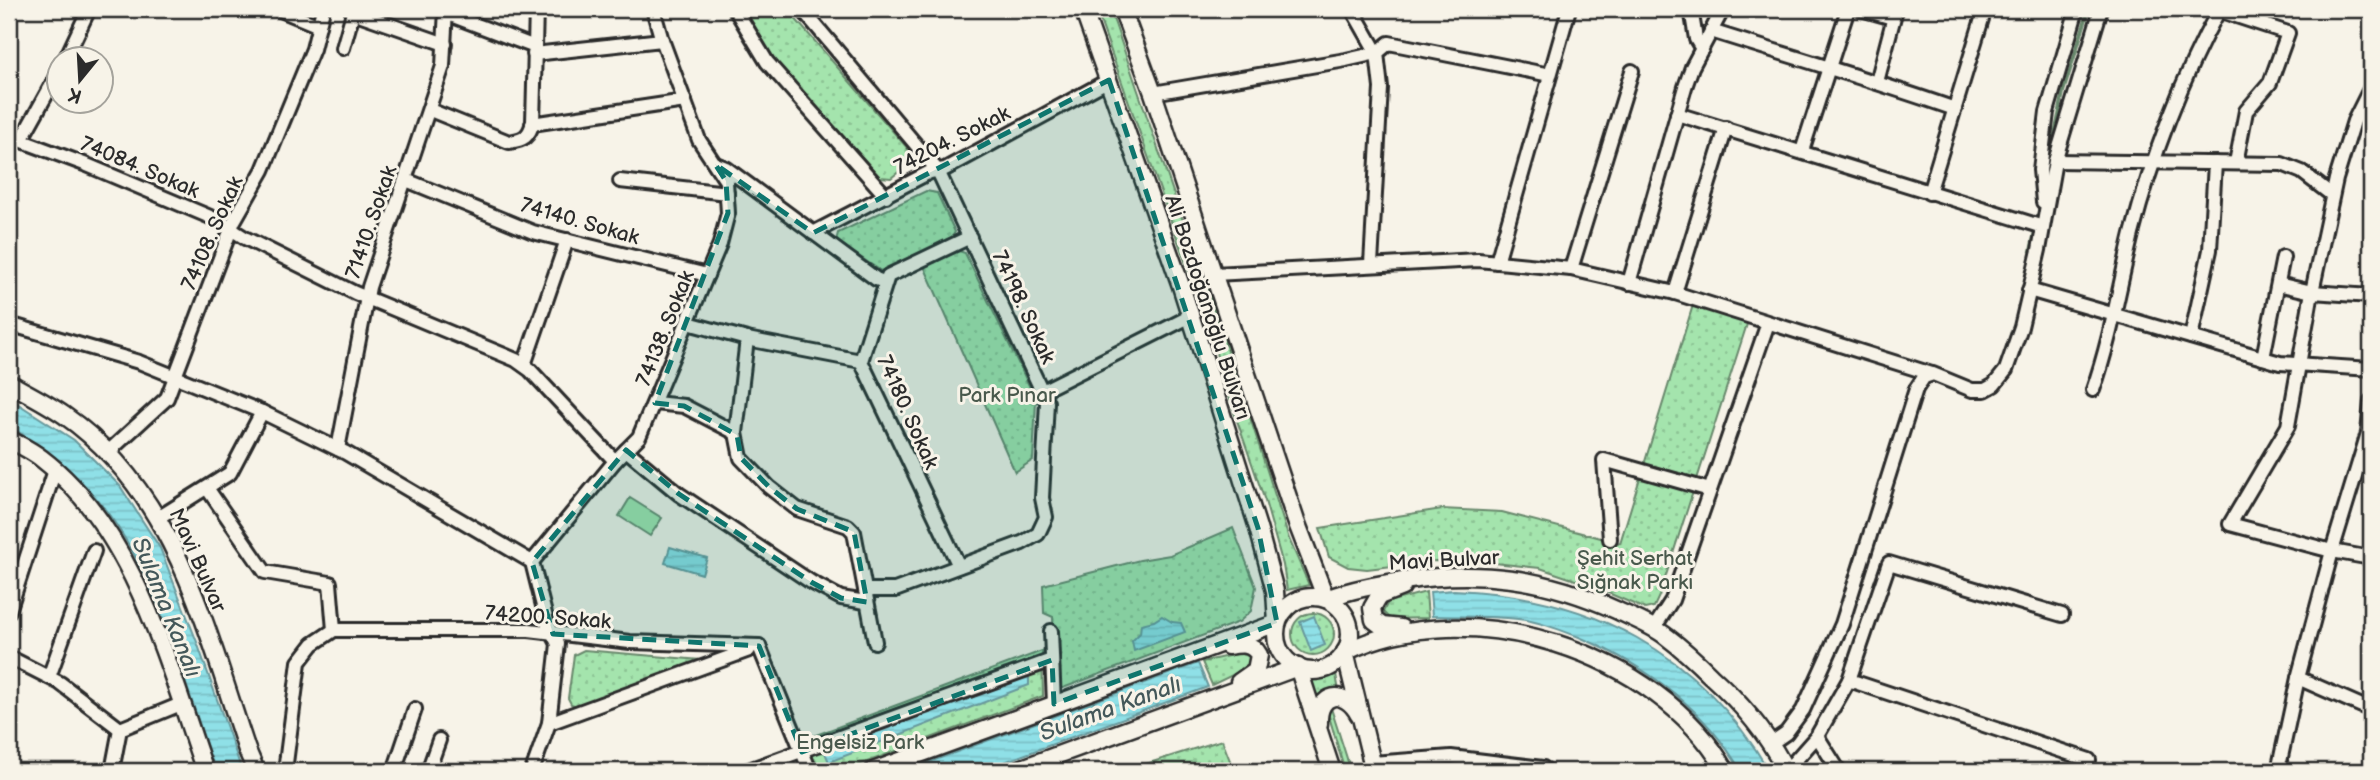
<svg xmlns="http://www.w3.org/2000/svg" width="2380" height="780" font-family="'Balsamiq Sans',sans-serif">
	<defs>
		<pattern id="green-dots" width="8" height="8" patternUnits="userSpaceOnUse" patternTransform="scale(1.75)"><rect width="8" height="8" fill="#a4e4ad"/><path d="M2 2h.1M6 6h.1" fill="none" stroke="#8dc495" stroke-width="1.8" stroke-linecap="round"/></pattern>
		<pattern id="water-rules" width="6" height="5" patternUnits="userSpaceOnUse" patternTransform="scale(1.75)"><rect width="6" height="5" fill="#8fe0e7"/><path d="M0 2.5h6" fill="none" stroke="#7cc0c6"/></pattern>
	</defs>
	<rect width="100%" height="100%" fill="#f7f3e8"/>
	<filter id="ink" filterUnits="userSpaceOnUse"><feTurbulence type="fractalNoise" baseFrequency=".0143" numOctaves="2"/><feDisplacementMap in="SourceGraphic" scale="14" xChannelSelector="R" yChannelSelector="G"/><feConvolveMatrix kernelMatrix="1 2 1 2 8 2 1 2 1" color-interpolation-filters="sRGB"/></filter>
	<g filter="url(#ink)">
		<g fill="url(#green-dots)" stroke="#68886c" stroke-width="2">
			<path d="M743,9H787L916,158L891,178L880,177L773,58Z"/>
			<path d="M1096,9H1109L1115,24L1240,386L1289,539L1309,585L1287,590L1283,565L1265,501L1233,409L1206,320Z"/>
			<path d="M2088,9H2090L2064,92L2032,251H2030L2063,91Z"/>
			<path d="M926,191L937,193L955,232L950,240L881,271L836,241L838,233Z"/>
			<path d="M959,251L965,253L1036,400L1033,460L1015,472L924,266Z"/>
			<path d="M1693,305L1748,321L1660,594L1654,607L1645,609L1590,585L1540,568L1485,562L1435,561L1367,569L1348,567L1329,557L1320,528L1442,509L1502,512L1620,543Z"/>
			<path d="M1233,528L1256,587L1251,611L1239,622L1055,691L1053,617L1044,613L1043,585L1140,560L1170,555Z"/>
			<path d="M1426,592L1428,618L1390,619L1383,612L1388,602Z"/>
			<circle cx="1313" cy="634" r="21"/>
			<path d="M584,650L701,660L577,706L571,704L568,698L574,655Z"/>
			<path d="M1042,651L1043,696L843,771H818L805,739Z"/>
			<path d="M1241,653L1248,656L1250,659L1247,668L1212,685L1202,662Z"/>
			<path d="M1336,674L1339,692L1314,697L1309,681Z"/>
			<path d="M1330,705L1351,771H1345L1326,706Z"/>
			<path d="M1222,740L1234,771H1124Z"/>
			<path d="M785,749L796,765V771H724Z"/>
		</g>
		<path fill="#a4e4ad" stroke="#68886c" stroke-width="2" d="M630,498L662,518L650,536L619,516Z"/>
		<g fill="url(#water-rules)" stroke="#67989c" stroke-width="2">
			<path d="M9,398L74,440L120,486L160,548L197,642L242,771H216C206,747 199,721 190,696C151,579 121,492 9,426Z"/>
			<path d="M670,547L707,558L702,574L665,563Z"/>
			<path d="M1454,590C1590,595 1700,652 1769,771H1741C1704,708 1645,665 1579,637C1560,630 1538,621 1518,619C1490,616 1460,617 1432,616L1430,592Z"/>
			<path d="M1162,616L1172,622L1181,623L1185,632L1134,651L1132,641L1140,633L1141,624L1154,621Z"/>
			<path d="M1314,616L1325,645L1311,651L1300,622Z"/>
			<path d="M1198,663L1208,687L980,771H905Z"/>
			<path d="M1029,672V685L829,762L823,748Z"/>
		</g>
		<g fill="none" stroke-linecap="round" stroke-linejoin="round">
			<g stroke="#2b2b2b" stroke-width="18">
				<g id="minor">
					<path d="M278,9L319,26"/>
					<path d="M735,9L767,62L886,196"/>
					<path d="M802,9L938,171L1047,402L1042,498L1046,517L1038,534L1022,543L895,590H865"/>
					<path d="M1352,9L1377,53L1381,88L1371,264"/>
					<path d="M1691,9L1696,39L1702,49"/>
					<path d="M1861,9L1893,18"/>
					<path d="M2215,9L2288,33L2270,83L2246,111L2236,163"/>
					<path d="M353,12L445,44"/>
					<path d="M445,13L535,47"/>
					<path d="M1711,31C1793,57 1875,81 1955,109"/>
					<path d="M343,48L354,9"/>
					<path d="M534,54L662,40"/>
					<path d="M65,60L89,9"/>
					<path d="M1877,82L1896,9"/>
					<path d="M1153,93L1346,60L1377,53L1389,43L1550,75"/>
					<path d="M430,110L509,142C524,140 529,137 533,122L536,9"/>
					<path d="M1677,114L2043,227"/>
					<path d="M532,124L685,101"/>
					<path d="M9,136L87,165L215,219L245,238L355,293L516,360L530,370L615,461"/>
					<path d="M21,140L60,70"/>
					<path d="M1802,151L1848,9"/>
					<path d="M2055,161L2282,164L2302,172L2332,195"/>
					<path d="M716,164L726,168L876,279L884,282"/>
					<path d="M406,180L533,232L707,275"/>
					<path d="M620,181L727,193"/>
					<path d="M1929,193L1985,9"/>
					<path d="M2043,202L2040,170L2047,112L2077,9"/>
					<path d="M813,233L930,172L945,169L1109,80"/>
					<path d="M1497,262L1569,9"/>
					<path d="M1571,269L1632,71"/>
					<path d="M1214,274L1478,260L1571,269L1675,293L1932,374"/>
					<path d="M1629,283L1685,87L1692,67L1723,9"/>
					<path d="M2278,284L2312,292L2371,296"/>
					<path d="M2029,290L2280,363L2371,369"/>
					<path d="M1675,293L1726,128"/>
					<path d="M688,323L747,339L861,361"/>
					<path d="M9,324L139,362L262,412L346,453L532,562"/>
					<path d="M2191,337L2210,250L2215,163"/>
					<path d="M747,339L736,433L741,458L769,487L797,509L848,526L854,532L875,642"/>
					<path d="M2263,358L2283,257"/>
					<path d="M524,365L567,240"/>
					<path d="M2093,390C2111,339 2119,287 2132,234C2151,160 2182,77 2219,10"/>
					<path d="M1042,391L1191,316"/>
					<path d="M2371,401L2368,433L2332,551L2371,558"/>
					<path d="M655,403L684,406L736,433"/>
					<path d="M338,449L369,287L443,66L446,9"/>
					<path d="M626,450L679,494L811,582L841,598L866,602"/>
					<path d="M107,453L167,398L234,221L263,170L313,49L323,9"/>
					<path d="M207,488L265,572L330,583L334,630L313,644L299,662L285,771"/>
					<path d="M158,518L230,473L262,412"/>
					<path d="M1610,539L1604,460L1710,490"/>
					<path d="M959,566L861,361L888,276L970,237"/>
					<path d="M9,611L55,470"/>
					<path d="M1654,628L1672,600L1768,323"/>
					<path d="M334,630H529L630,642L759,646"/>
					<path d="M1051,631L1054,704"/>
					<path d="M759,646L810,771"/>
					<path d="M9,657L60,683L120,729L181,704"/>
					<path d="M49,677L94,551"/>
					<path d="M2298,678L2371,710"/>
					<path d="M1849,680L2089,760"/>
					<path d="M549,723L749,650"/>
					<path d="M1817,736L1839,771"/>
					<path d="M1770,744L1786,733L1803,710L1842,624L1916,389L1924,377L1933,374L1972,390H1985L1994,385L2006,370L2021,327L2039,250L2055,161L2101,9"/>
					<path d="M1372,763L1451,757L1543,768L1547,771"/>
					<path d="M112,771L120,729"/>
					<path d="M394,771L415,709"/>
					<path d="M428,771L439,740"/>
					<path d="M532,771L549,723L558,644L547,622L532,562L615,461L639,437L720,244L728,213L726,181L699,140L661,37L653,9"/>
					<path d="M746,771L1052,660"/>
					<path d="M1786,771L1817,736L1849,680L1889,563L2062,615"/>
					<path d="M2278,771L2298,678L2332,551L2230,524L2288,426L2312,292L2336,179L2354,121L2371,87"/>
					<path d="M2370,771L2371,770"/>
				</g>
			</g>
			<g stroke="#2b2b2b" stroke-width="21">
				<g id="major">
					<path d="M1083,9L1181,286L1258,528L1275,591L1277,623"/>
					<path d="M1122,9L1153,93L1296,521L1326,599"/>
					<path d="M9,383C27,393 47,403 64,415C175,492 206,629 247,750L256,771"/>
					<path d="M9,439C19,445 31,450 41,458C134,528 168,666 205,771"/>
					<circle cx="1313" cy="634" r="37"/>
					<path d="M1326,599C1352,589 1376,585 1403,581C1480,569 1545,578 1616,610C1633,618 1652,625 1667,637C1683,649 1697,662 1711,676C1741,703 1768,734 1786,771"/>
					<path d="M1401,628L1382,626L1374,620L1372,608L1379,596L1402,587"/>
					<path d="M1228,646C1241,644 1252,642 1259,655L1256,670L1239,682"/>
					<path d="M1345,652C1469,591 1658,651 1726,771"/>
					<path d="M1345,652L1374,771"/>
					<path d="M1298,667L1332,771"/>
					<path d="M1319,724C1317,692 1345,688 1359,715"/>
					<path d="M873,771L1277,623"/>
					<path d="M1014,771L1298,667"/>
				</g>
			</g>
			<use href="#minor" stroke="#f7f3e8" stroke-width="12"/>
			<use href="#major" stroke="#f7f3e8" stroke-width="16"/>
		</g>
	</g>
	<path fill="#0f766e" fill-opacity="0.2" stroke="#0f766e" stroke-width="5" stroke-dasharray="14 9" stroke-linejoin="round" d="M1109,80L1258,528L1277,623L1054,704L1052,660L802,752L759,646L553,634L532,562L626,450L679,494L811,582L841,598L867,602L854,532L797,509L769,487L741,458L737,435L684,406L655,403L728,213L726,181L715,164L813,233Z"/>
	<g text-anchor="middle" stroke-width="6" stroke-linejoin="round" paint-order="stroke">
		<g font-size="21" fill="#2b2b2b" stroke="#f7f3e8">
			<text transform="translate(952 140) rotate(-27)" y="7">74204. Sokak</text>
			<text transform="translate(140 167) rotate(23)" y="7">74084. Sokak</text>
			<text transform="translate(580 221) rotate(16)" y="7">74140. Sokak</text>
			<text transform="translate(371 222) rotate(-71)" y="7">71410. Sokak</text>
			<text transform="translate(212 233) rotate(-66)" y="7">74108. Sokak</text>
			<text transform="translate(1024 307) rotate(65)" y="7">74198. Sokak</text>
			<text transform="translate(1208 307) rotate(72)" y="7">Ali Bozdoğanoğlu Bulvarı</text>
			<text transform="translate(665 328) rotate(-68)" y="7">74138. Sokak</text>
			<text transform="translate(908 412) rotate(66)" y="7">74180. Sokak</text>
			<text transform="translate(198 560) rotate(66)" y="7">Mavi Bulvar</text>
			<text transform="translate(1444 560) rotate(-3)" y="7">Mavi Bulvar</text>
			<text transform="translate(548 617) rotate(4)" y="7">74200. Sokak</text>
		</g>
		<g font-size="21" fill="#49594c" stroke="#f7f3e8">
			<text x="1007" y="402">Park Pınar</text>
			<text x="1635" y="565">Şehit Serhat<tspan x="1635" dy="24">Sığnak Parkı</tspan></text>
			<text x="860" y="749">Engelsiz Park</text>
		</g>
		<g font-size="23" font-style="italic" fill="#44585a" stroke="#f7f3e8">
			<text transform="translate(167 607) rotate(68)" y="8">Sulama Kanalı</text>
			<text transform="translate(1110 708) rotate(-20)" y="8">Sulama Kanalı</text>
		</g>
	</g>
	<rect width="2380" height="780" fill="none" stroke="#f7f3e8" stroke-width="35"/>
	<rect x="18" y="18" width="2345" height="745" fill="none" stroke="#2b2b2b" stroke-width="2.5" filter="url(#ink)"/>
	<g transform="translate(80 80) rotate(198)"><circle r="33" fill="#f7f3e8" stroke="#a5a39c" stroke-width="2"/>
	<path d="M0-5L12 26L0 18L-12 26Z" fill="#2b2b2b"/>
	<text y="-10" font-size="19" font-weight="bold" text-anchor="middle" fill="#2b2b2b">K</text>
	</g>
</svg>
